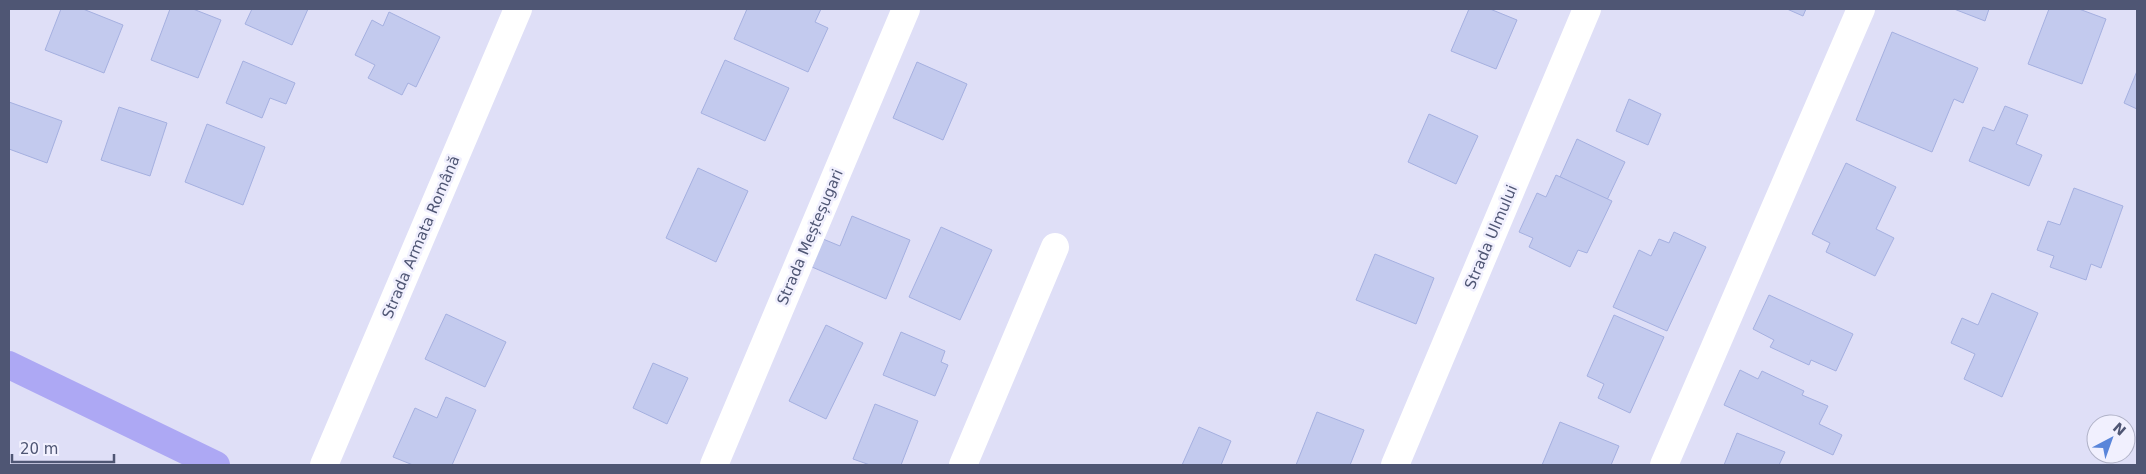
<svg xmlns="http://www.w3.org/2000/svg" width="2146" height="474" font-family="'DejaVu Sans',sans-serif">
	<rect width="100%" height="100%" fill="#ebeafb"/>
	<path fill="#dfdff7" fill-rule="evenodd" d="M9,9H2137V465H9ZM2096,424H2126V454H2096Z"/>
	<g fill="#c3caee" stroke="#a5b0e0">
		<path d="M61,9H83L123,25L104,73L45,50Z"/>
		<path d="M170,9H193L221,20L198,78L151,60Z"/>
		<path d="M252,9H308L292,45L245,24Z"/>
		<path d="M747,9H821L815,22L828,28L808,72L734,39Z"/>
		<path d="M1469,9H1490L1517,20L1496,69L1451,51Z"/>
		<path d="M1787,9H1806L1803,16Z"/>
		<path d="M1954,9H1989L1985,21Z"/>
		<path d="M2049,9H2079L2106,19L2082,84L2028,64Z"/>
		<path d="M389,12L440,37L416,87L408,83L402,95L368,78L375,65L355,55L372,20L383,26Z"/>
		<path d="M1892,32L1978,68L1963,103L1954,99L1932,152L1856,120Z"/>
		<path d="M725,60L789,88L765,141L701,113Z"/>
		<path d="M243,61L295,83L286,104L270,98L262,118L226,103Z"/>
		<path d="M917,62L967,84L943,140L893,118Z"/>
		<path d="M2137,71V109L2124,103Z"/>
		<path d="M1629,99L1661,114L1648,145L1616,131Z"/>
		<path d="M9,102L62,121L47,163L9,149Z"/>
		<path d="M2005,106L2028,115L2016,144L2042,155L2029,186L1969,161L1983,127L1994,131Z"/>
		<path d="M119,107L167,123L150,176L101,160Z"/>
		<path d="M1429,114L1478,136L1456,184L1408,162Z"/>
		<path d="M207,124L265,147L243,205L185,182Z"/>
		<path d="M1577,139L1625,162L1607,200L1560,177Z"/>
		<path d="M1846,163L1896,187L1876,229L1894,238L1875,276L1826,252L1830,243L1812,234Z"/>
		<path d="M698,168L748,191L716,262L666,238Z"/>
		<path d="M1556,175L1612,201L1587,253L1578,250L1570,267L1529,247L1533,238L1519,232L1537,193L1546,197Z"/>
		<path d="M2074,188L2123,206L2101,268L2091,264L2086,280L2050,267L2054,256L2037,250L2048,221L2060,225Z"/>
		<path d="M852,216L910,240L886,299L812,267L823,239L840,246Z"/>
		<path d="M941,227L992,250L960,320L909,297Z"/>
		<path d="M1674,232L1706,247L1667,331L1613,307L1639,250L1651,256L1659,239L1669,243Z"/>
		<path d="M1375,254L1434,278L1416,324L1356,300Z"/>
		<path d="M1992,293L2038,313L2002,397L1964,379L1975,354L1951,343L1962,318L1978,325Z"/>
		<path d="M1769,295L1853,334L1836,371L1811,360L1809,365L1770,347L1774,340L1753,329Z"/>
		<path d="M446,314L506,342L485,387L425,359Z"/>
		<path d="M1614,315L1664,337L1630,413L1598,398L1604,384L1587,376Z"/>
		<path d="M826,325L863,343L826,419L789,401Z"/>
		<path d="M901,332L945,351L941,362L948,365L935,396L883,375Z"/>
		<path d="M653,363L688,378L667,424L633,408Z"/>
		<path d="M1740,370L1758,379L1762,371L1804,391L1802,395L1828,406L1819,424L1842,435L1833,455L1724,405Z"/>
		<path d="M446,397L476,410L452,465H413L393,457L415,408L437,418Z"/>
		<path d="M875,404L918,421L901,465H870L853,459Z"/>
		<path d="M1317,412L1364,430L1350,465H1296Z"/>
		<path d="M1560,422L1619,446L1611,465H1542Z"/>
		<path d="M1199,427L1231,441L1221,465H1182Z"/>
		<path d="M1737,433L1785,452L1779,465H1724Z"/>
	</g>
	<g fill="none" stroke-linecap="round" stroke-linejoin="round">
		<g stroke="#fff" stroke-width="28">
			<path d="M324,465L518,9"/>
			<path d="M714,465L906,9"/>
			<path d="M963,465L1055,247"/>
			<path d="M1395,465L1587,9"/>
			<path d="M1664,465L1861,9"/>
		</g>
		<path stroke="#ada8f4" stroke-width="28" d="M9,365L216,465"/>
	</g>
	<g text-anchor="middle" stroke-width="5" stroke-linejoin="round" paint-order="stroke">
		<g font-size="15" fill="#4f5674" stroke="#f1f0fe">
			<text transform="translate(421 237) rotate(-67)" y="5">Strada Armata Română</text>
			<text transform="translate(810 237) rotate(-67)" y="5">Strada Meșteșugari</text>
			<text transform="translate(1491 237) rotate(-67)" y="5">Strada Ulmului</text>
		</g>
	</g>
	<rect width="2146" height="474" fill="none" stroke="#4f5674" stroke-width="20"/>
	<g transform="translate(2111 439) rotate(41)"><circle r="24" fill="#f1f0fe" stroke="#b0b2c7"/>
	<path d="M0-4L9 19L0 12L-9 19Z" fill="#5985da"/>
	<text y="-8" font-size="14" font-weight="bold" text-anchor="middle" fill="#4f5674">N</text>
	</g>
	<path d="M12 454v8h102v-8" fill="none" stroke="#4f5674" stroke-width="2.5"/>
	<text x="20" y="454" font-size="15" fill="#4f5674" stroke="#f1f0fe" stroke-width="4" paint-order="stroke">20 m</text>
</svg>
